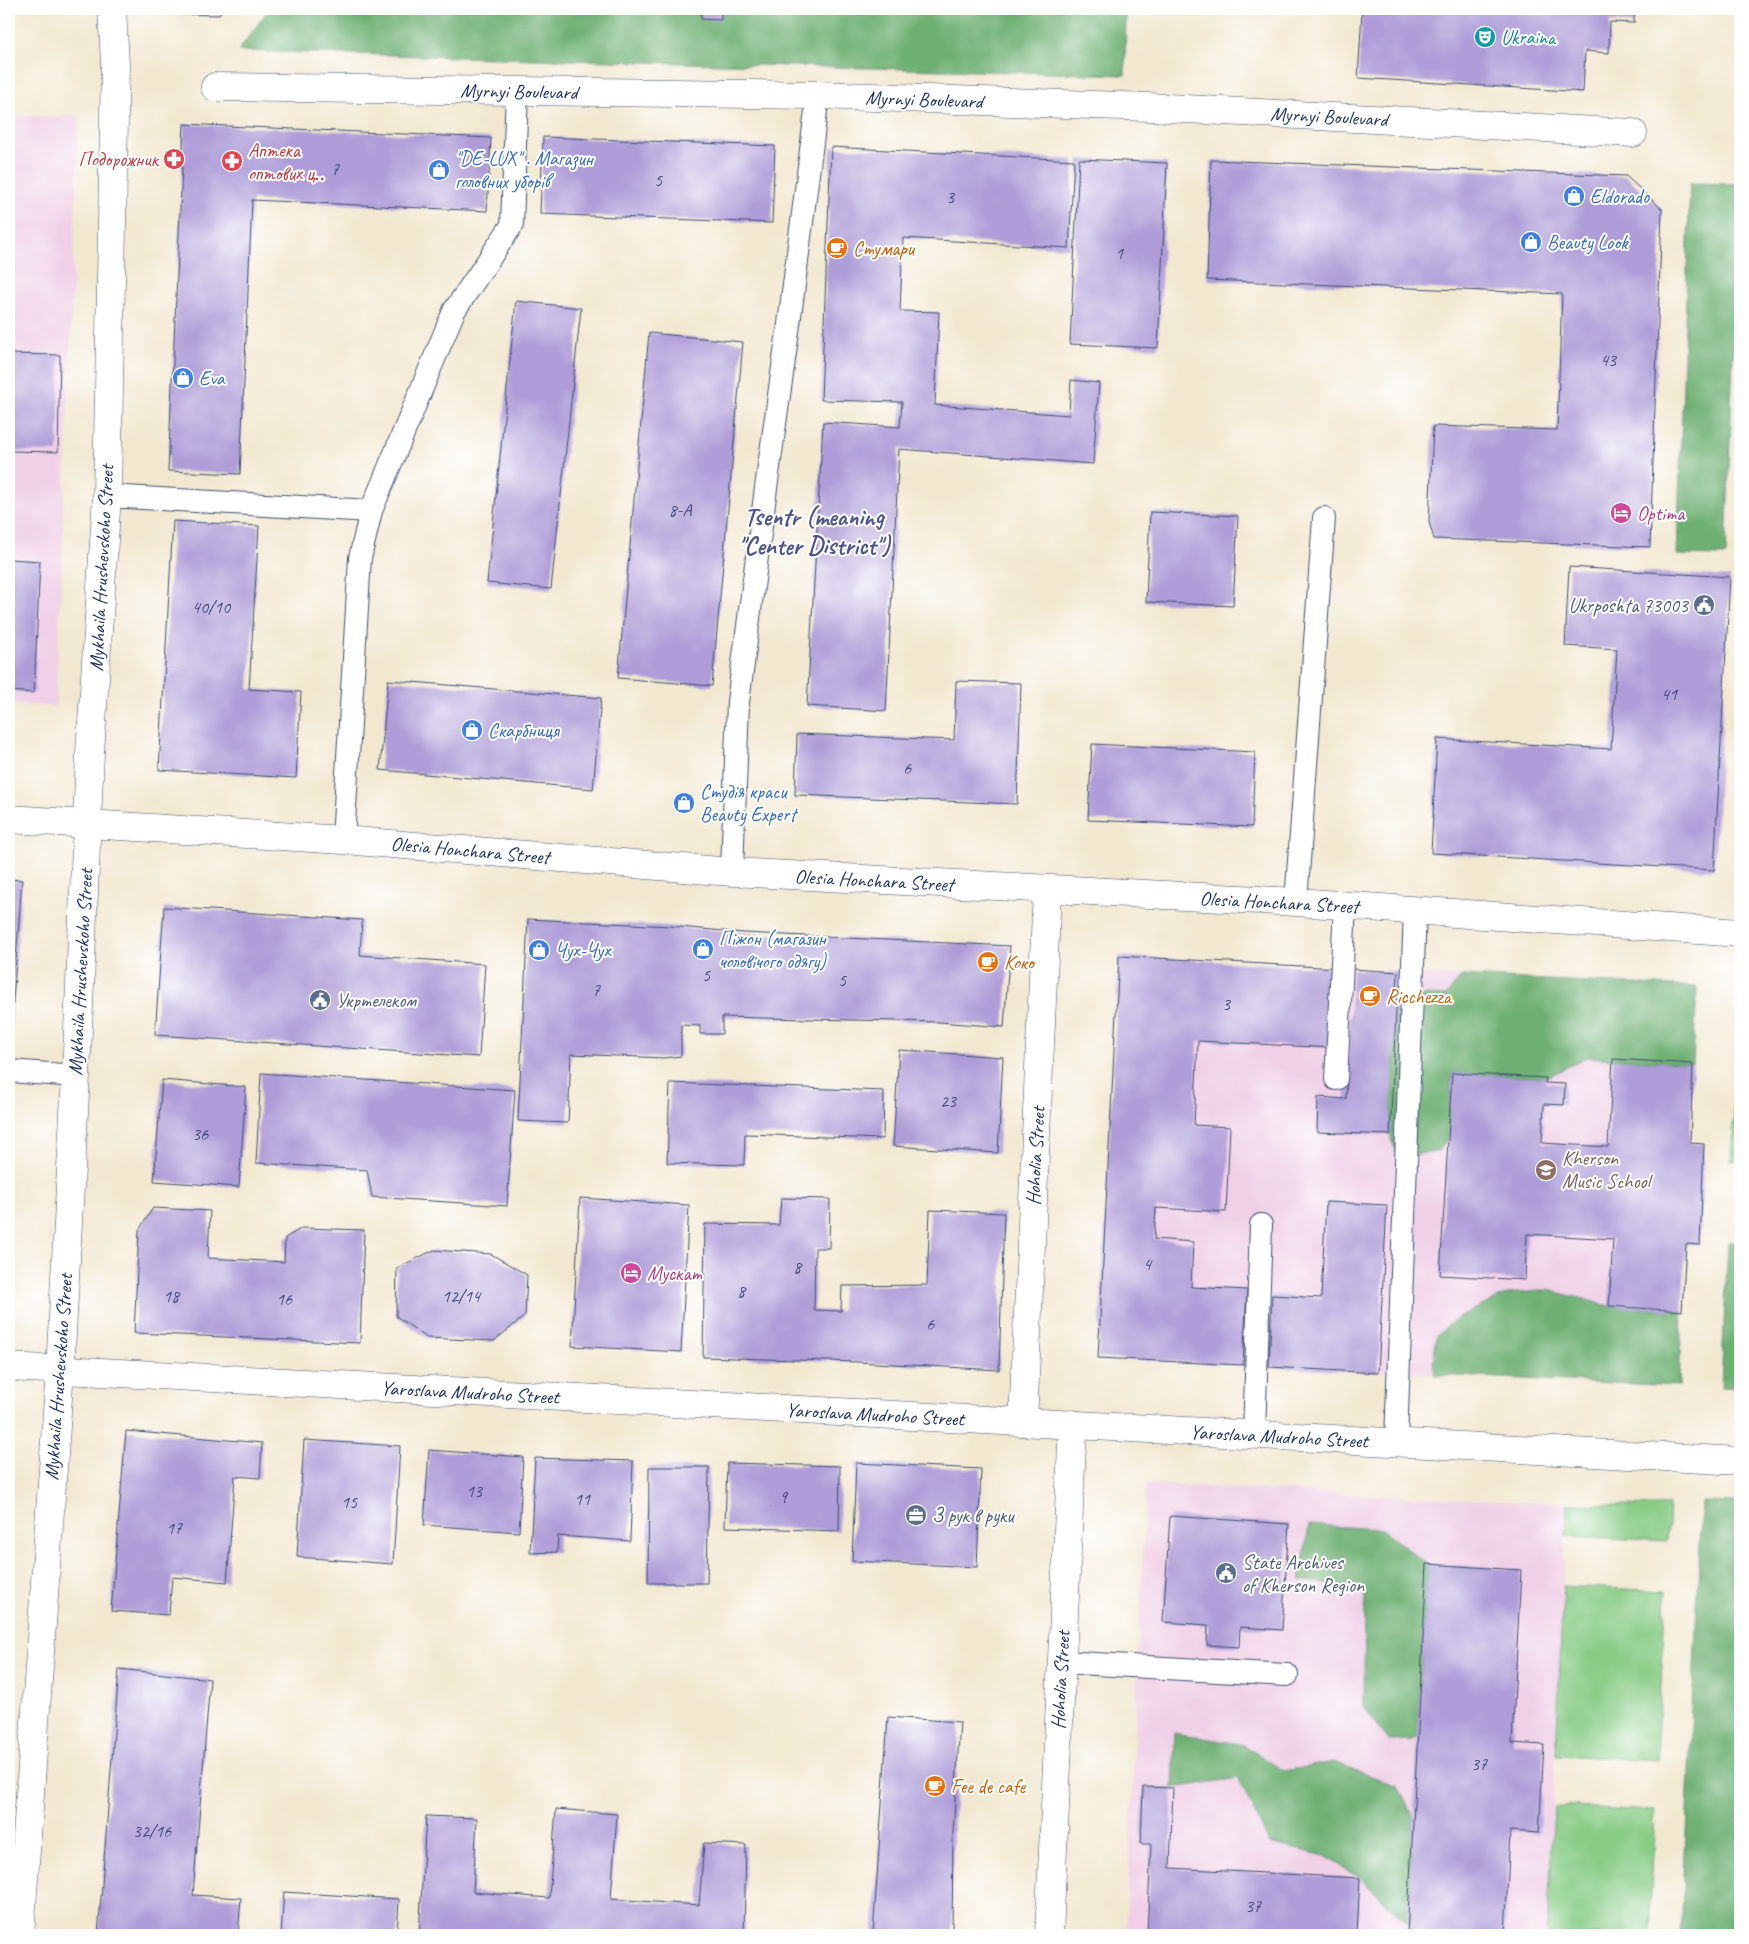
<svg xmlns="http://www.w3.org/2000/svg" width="1749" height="1944" font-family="Caveat,sans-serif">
	<rect width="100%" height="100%" fill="#fff"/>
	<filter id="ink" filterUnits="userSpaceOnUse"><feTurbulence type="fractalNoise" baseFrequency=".02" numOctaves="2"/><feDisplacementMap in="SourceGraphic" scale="10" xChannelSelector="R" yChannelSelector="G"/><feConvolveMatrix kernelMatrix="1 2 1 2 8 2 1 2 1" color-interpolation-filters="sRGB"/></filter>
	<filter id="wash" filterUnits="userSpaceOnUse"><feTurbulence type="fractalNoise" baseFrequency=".0096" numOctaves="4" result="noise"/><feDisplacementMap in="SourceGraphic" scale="20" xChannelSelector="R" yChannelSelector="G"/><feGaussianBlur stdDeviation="1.12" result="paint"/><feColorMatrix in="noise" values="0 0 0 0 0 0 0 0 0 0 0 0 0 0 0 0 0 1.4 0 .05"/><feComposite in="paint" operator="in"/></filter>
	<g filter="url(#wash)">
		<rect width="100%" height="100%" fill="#f2e8d0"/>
		<g fill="#efd0e6">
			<path d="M79,116L56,707L9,703V117Z"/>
			<path d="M1119,956L1462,976L1697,987L1690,1143L1704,1144L1700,1245L1686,1244L1679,1386L1098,1358Z"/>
			<path d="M1146,1484L1567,1504L1547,1935H1126Z"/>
		</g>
		<g fill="#88cc86" stroke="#527e72">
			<path d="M1739,1012H1740V1161H1731Z"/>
			<path d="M1567,1504L1669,1506L1667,1541L1566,1536Z"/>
			<path d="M1563,1586L1666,1591L1657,1760L1556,1755Z"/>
			<path d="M1554,1806L1655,1811L1649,1935H1547Z"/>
		</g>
		<g fill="#6eb073" stroke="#447068">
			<path d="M269,9H1126L1125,75L238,51Z"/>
			<path d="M1690,183L1739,184L1726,556L1677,555Z"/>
			<path d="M1462,976L1697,987L1693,1064L1586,1057L1546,1078L1452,1073L1448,1138L1438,1152L1397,1156L1390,1135L1395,1016L1404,1002L1427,995L1446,996Z"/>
			<path d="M1728,1242H1740V1388L1721,1387Z"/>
			<path d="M1549,1290L1609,1306L1682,1311L1679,1386L1435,1375L1433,1361L1437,1335L1458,1317L1507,1294Z"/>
			<path d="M1702,1502L1740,1503V1797L1733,1935H1681Z"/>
			<path d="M1309,1525L1382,1529L1427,1564L1418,1736L1412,1740L1389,1741L1364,1707L1365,1590L1300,1580Z"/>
			<path d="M1175,1733L1244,1745L1284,1771L1334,1762L1398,1786L1413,1817L1408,1923L1360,1878L1325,1856L1269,1843L1238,1778L1173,1788Z"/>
		</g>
		<g id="blocks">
			<g fill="#ae9dd8">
				<path d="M167,9H222L219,15L167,14Z"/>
				<path d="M701,9H721V20L701,19Z"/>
				<path d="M1338,9H1634V23L1610,22L1609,53L1585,51L1583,92L1358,78L1362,12L1338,10Z"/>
				<path d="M184,124L491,138L487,211L252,200L240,474L168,471Z"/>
				<path d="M543,137L775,146L772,223L540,214Z"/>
				<path d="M831,147L1074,160L1069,248L903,238L900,311L939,312L935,405L1069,415L1071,380L1099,383L1093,464L899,449L886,711L807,706L823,422L900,427L902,402L821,400Z"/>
				<path d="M1079,159L1167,163L1158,348L1070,344Z"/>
				<path d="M1211,160L1626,176L1662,209L1650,547L1434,539L1429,522L1433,426L1557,430L1562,294L1207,280Z"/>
				<path d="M516,301L581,308L551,589L487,583Z"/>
				<path d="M649,333L743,342L712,686L618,678Z"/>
				<path d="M9,354L60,355L58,452L9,451Z"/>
				<path d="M1150,512L1238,516L1233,606L1146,602Z"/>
				<path d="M173,521L259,526L249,689L301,692L296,778L159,770Z"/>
				<path d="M9,559L40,561L34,693L9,691Z"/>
				<path d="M1569,567L1730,577L1714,870L1431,853L1437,739L1611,749L1617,649L1565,646Z"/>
				<path d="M388,680L601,698L593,789L380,770Z"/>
				<path d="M956,681L1021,683L1017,804L795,795L797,734L954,740Z"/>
				<path d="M1092,744L1255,752L1252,827L1088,820Z"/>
				<path d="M9,879L22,880L10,1041H9Z"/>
				<path d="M164,907L362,920L360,955L485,964L479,1057L155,1035Z"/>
				<path d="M528,919L670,926L744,933L1010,946L1004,1027L939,1022L722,1017V1034H700V1026L681,1025V1056L664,1058L571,1054L568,1123L518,1121Z"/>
				<path d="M1119,956L1338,968L1333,1048L1198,1041L1194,1125L1230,1127L1226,1212L1156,1208L1154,1239L1193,1242L1191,1287L1247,1290L1243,1365L1098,1358Z"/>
				<path d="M1352,969L1398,972L1390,1135L1317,1132L1318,1097L1346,1099Z"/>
				<path d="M899,1050L1003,1057L998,1153L893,1146Z"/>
				<path d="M1613,1059L1693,1064L1690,1143L1704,1144L1700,1245L1686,1244L1682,1311L1609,1306L1613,1239L1527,1234L1525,1280L1440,1275L1452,1073L1546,1078L1545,1083L1565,1084L1564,1105L1544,1104L1542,1143L1608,1147Z"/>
				<path d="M261,1073L515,1090L507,1206L372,1197L367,1170L256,1163Z"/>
				<path d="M162,1080L246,1087L239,1187L154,1181Z"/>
				<path d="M670,1083L884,1091L883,1139L745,1134L744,1165L667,1163Z"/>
				<path d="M580,1198L689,1205L681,1352L572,1346Z"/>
				<path d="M781,1198L830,1199L829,1248H815L814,1310L841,1311L842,1286L927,1285L930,1210L1004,1213L999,1370L858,1362L703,1357L705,1224L779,1225Z"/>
				<path d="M1326,1202L1387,1205L1378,1373L1269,1367L1272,1295L1321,1298Z"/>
				<path d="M153,1208L210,1211L208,1258L284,1262L285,1238L302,1228L364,1230L360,1343L134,1333L139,1230Z"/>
				<path d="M434,1250L491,1254L527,1275L525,1316L494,1341L427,1338L396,1316L397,1268Z"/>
				<path d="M126,1431L262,1443L260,1478L235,1476L227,1582L172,1577L169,1615L111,1611Z"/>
				<path d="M304,1440L400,1446L393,1564L297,1557Z"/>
				<path d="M429,1450L523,1457L519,1532L424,1525Z"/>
				<path d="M535,1458L633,1461L630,1541L558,1536L557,1552L530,1553Z"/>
				<path d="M727,1463L840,1466L839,1531L725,1527Z"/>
				<path d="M856,1463L981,1469L977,1567L852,1561Z"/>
				<path d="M649,1467H709L707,1583H648Z"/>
				<path d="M1170,1516L1289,1524L1282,1630L1240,1627L1239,1647L1207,1645L1208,1625L1163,1622Z"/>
				<path d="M1427,1564L1521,1570L1512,1743L1544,1745L1539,1833L1510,1831L1505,1935H1407Z"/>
				<path d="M119,1669L210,1679L193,1895L241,1898L238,1935H98Z"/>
				<path d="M888,1717L960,1722L953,1833L952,1935H873Z"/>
				<path d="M1143,1787L1173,1788L1170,1868L1360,1878L1357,1933L1377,1934L1376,1935H1147L1151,1844H1141Z"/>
				<path d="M556,1809L617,1814L611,1899L699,1905L704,1843L746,1845L744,1935H419L426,1816L477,1818L473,1892L549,1898Z"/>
				<path d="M284,1892L399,1899L397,1935H281Z"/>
			</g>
		</g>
	</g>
	<g filter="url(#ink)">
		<use href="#blocks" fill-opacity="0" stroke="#3b4b6f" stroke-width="1"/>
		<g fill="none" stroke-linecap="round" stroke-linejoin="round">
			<g stroke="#3b4b6f" stroke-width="24">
				<g id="service">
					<path d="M107,496L371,511"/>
					<path d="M343,840L360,558L371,511L454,311L512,225L517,91"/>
					<path d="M732,872L738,702L766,488L789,324L818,95"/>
					<path d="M1296,902L1324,518"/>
					<path d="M9,1071L76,1076"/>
					<path d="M1336,1079L1345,906"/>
					<path d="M1254,1435L1261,1225"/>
					<path d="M1396,1442L1415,910"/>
					<path d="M1061,1662L1287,1675"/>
				</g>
			</g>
			<g stroke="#3b4b6f" stroke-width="29">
				<g id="minor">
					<path d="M215,87L818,95L1149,107L1633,133"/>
					<path d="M9,819L343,840L732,872L1296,902L1740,933"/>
					<path d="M9,1367L1740,1461"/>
					<path d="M1023,1422L1047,890"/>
					<path d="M1049,1935L1073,1424"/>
				</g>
			</g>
			<g stroke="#3b4b6f" stroke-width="29">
				<path id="tertiary" d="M20,1935L60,1370L76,1076L90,753L107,496L115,64L112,9"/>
			</g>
			<use href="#service" stroke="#fff" stroke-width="22"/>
			<use href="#minor" stroke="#fff" stroke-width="28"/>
			<use href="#tertiary" stroke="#fff" stroke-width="28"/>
		</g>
	</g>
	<defs>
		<g id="theatre-disc" transform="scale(1.125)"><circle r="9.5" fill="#0f9aa8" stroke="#fff"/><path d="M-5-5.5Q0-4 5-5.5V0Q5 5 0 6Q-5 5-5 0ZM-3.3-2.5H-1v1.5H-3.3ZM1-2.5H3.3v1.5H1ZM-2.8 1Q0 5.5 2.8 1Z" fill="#fff"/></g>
		<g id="pharmacy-disc" transform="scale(1.125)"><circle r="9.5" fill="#e0444e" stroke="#fff"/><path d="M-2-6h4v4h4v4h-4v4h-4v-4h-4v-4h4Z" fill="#fff"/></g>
		<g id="shop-disc" transform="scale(1.125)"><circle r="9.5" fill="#3f7fe0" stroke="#fff"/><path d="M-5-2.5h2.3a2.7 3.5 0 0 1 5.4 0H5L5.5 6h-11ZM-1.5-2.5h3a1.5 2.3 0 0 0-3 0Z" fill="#fff"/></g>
		<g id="cafe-disc" transform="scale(1.125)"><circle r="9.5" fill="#e8710a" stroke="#fff"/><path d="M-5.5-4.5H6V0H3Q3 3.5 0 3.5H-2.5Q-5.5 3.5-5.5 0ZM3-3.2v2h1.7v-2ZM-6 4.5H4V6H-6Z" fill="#fff"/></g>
		<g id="hotel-disc" transform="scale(1.125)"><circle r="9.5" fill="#d1479c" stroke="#fff"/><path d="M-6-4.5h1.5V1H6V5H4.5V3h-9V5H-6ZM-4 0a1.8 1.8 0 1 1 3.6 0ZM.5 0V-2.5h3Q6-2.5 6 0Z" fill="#fff"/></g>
		<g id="civic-disc" transform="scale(1.125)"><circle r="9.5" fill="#5c6f8a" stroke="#fff"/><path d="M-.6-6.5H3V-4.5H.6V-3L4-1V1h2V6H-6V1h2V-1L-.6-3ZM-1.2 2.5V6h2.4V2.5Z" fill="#fff"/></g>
		<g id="university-disc" transform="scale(1.125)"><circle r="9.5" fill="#8d6e63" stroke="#fff"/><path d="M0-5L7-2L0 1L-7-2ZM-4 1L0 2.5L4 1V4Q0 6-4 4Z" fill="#fff"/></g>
		<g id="office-disc" transform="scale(1.125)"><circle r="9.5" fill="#5c6f8a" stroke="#fff"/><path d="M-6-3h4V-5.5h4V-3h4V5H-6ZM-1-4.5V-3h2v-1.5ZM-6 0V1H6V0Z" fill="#fff"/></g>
	</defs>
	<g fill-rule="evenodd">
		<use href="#theatre-disc" x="1485" y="37"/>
		<use href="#pharmacy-disc" x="174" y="159"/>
		<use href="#pharmacy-disc" x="232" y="161"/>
		<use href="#shop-disc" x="439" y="170"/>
		<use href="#shop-disc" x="1574" y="196"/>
		<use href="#shop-disc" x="1531" y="242"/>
		<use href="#cafe-disc" x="837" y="248"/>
		<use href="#shop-disc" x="183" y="378"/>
		<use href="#hotel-disc" x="1621" y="513"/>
		<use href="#civic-disc" x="1704" y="605"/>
		<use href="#shop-disc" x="472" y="730"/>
		<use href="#shop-disc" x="684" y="803"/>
		<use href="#shop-disc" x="703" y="949"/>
		<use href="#shop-disc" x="539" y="950"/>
		<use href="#cafe-disc" x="988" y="962"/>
		<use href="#cafe-disc" x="1370" y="996"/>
		<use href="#civic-disc" x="320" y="1000"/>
		<use href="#university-disc" x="1546" y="1170"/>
		<use href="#hotel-disc" x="631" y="1273"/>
		<use href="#office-disc" x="916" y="1515"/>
		<use href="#civic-disc" x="1226" y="1573"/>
		<use href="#cafe-disc" x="935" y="1786"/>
	</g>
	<g text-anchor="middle" stroke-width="4" stroke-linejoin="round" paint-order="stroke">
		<g font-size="18" fill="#404a7c">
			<text x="335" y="175">7</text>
			<text x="658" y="186">5</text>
			<text x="950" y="203">3</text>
			<text x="1119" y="259">1</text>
			<text x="1608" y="366">43</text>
			<text x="680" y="516">8-А</text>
			<text x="211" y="613">40/10</text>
			<text x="1669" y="700">41</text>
			<text x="907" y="774">6</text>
			<text x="706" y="981">5</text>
			<text x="842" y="986">5</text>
			<text x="596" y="996">7</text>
			<text x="1226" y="1010">3</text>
			<text x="948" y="1107">23</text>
			<text x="200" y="1140">36</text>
			<text x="1147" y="1270">4</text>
			<text x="797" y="1273">8</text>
			<text x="741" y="1297">8</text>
			<text x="171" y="1302">18</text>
			<text x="461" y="1302">12/14</text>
			<text x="284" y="1305">16</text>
			<text x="930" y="1330">6</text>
			<text x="474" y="1497">13</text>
			<text x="783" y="1503">9</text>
			<text x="582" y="1505">11</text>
			<text x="349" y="1508">15</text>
			<text x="174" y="1534">17</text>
			<text x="1479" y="1770">37</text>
			<text x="152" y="1837">32/16</text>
			<text x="1253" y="1912">37</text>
		</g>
		<g font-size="20" fill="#0d838f" stroke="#fff" text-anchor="start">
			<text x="1501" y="44">Ukraina</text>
		</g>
		<g font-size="20" fill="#1b2f5e" stroke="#fff">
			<text transform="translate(519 91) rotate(1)" y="7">Myrnyi Boulevard</text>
			<text transform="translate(924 99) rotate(2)" y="7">Myrnyi Boulevard</text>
			<text transform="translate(1329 116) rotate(3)" y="7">Myrnyi Boulevard</text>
			<text transform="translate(101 568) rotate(-87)" y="7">Mykhaila Hrushevskoho Street</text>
			<text transform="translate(470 850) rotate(5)" y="7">Olesia Honchara Street</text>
			<text transform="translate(874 880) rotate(3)" y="7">Olesia Honchara Street</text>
			<text transform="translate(1279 902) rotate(3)" y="7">Olesia Honchara Street</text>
			<text transform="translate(80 972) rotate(-87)" y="7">Mykhaila Hrushevskoho Street</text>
			<text transform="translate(1035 1156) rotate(-87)" y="7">Hoholia Street</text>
			<text transform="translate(58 1377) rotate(-86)" y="7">Mykhaila Hrushevskoho Street</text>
			<text transform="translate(470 1392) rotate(3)" y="7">Yaroslava Mudroho Street</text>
			<text transform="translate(875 1414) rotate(3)" y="7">Yaroslava Mudroho Street</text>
			<text transform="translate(1279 1436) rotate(3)" y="7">Yaroslava Mudroho Street</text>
			<text transform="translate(1060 1680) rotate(-87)" y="7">Hoholia Street</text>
		</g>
		<g font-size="20" fill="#be3a42" stroke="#fff" text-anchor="start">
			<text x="248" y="157">Аптека<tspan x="248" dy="23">оптових ц‥</tspan></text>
			<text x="158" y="166" text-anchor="end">Подорожник</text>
		</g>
		<g font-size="20" fill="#366cbe" stroke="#fff" text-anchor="start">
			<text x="455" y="165">"DE-LUX" . Магазин<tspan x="455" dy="23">головних уборів</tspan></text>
			<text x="1590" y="203">Eldorado</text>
			<text x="1547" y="249">Beauty Look</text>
			<text x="199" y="385">Eva</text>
			<text x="488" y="737">Скарбниця</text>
			<text x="700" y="798">Студія краси<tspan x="700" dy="23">Beauty Expert</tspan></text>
			<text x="719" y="945">Піжон (магазин<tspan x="719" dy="23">чоловічого одягу)</tspan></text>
			<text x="555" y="957">Чух-Чух</text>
		</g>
		<g font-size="20" fill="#c56008" stroke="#fff" text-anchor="start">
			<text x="853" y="255">Стумари</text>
			<text x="1004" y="969">Коко</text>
			<text x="1386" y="1003">Ricchezza</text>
			<text x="951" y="1793">Fee de cafe</text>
		</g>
		<g font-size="20" fill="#b23c85" stroke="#fff" text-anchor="start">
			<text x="1637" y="520">Optima</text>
			<text x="647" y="1280">Мускат</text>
		</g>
		<g font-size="20" fill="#4e5e75" stroke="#fff" text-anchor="start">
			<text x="1688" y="612" text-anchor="end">Ukrposhta 73003</text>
			<text x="336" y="1007">Укртелеком</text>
			<text x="932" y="1522">З рук в руки</text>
			<text x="1242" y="1569">State Archives<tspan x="1242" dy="23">of Kherson Region</tspan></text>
		</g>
		<g font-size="20" fill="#785e54" stroke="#fff" text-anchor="start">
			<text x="1562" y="1165">Kherson<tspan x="1562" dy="23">Music School</tspan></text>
		</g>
		<g font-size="25" font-weight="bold" fill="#4e5689" stroke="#fff">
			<text x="814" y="525">Tsentr (meaning<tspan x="814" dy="29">"Center District")</tspan></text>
		</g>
	</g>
	<rect width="1749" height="1944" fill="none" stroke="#fff" stroke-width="30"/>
</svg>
